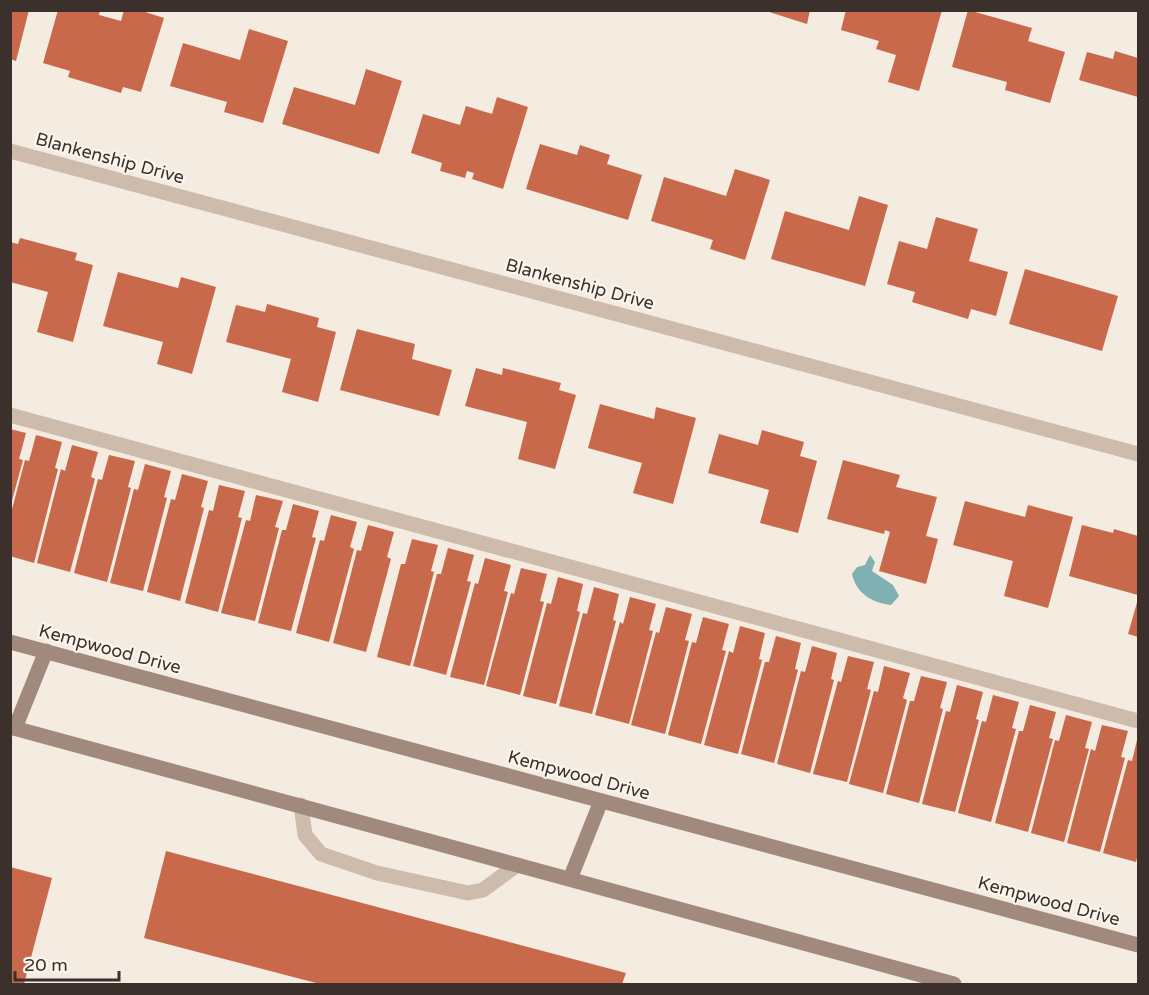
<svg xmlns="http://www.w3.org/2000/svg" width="1149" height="995" font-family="'Varela Round',sans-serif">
	<rect width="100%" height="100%" fill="#f4ebe1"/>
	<path fill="#7fb0b2" d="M870,555L875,562L872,571L893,585L899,596L891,605C872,603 856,593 852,574L857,567L865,565Z"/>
	<g fill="#c8694b">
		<path d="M10,10H29L16,61L10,59Z"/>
		<path d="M58,10H100L99,15L121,21L124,10H139L164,18L141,92L123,87L121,93L68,77L70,71L43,63Z"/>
		<path d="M763,10H810L807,24Z"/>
		<path d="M846,10H942L919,91L888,82L896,55L876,49L879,41L841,30Z"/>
		<path d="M968,10L1032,28L1028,41L1065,52L1050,103L1005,90L1007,82L952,67Z"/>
		<path d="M249,29L288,41L263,123L224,112L227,102L170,86L183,43L240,60Z"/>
		<path d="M1115,51L1138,58V97L1079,80L1087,52L1113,59Z"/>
		<path d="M366,69L402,81L379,154L282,124L294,87L355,105Z"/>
		<path d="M497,97L528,107L503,189L472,179L474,173L467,171L465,178L440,171L442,163L411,153L423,114L460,125L466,106L492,114Z"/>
		<path d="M540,144L577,155L580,145L610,155L607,164L642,175L628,220L526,189Z"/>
		<path d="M735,169L770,180L745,260L710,249L713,240L651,221L664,177L726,196Z"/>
		<path d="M859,196L888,205L865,286L771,259L785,211L849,230Z"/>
		<path d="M936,217L978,229L969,261L1008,272L996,316L971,309L968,319L912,302L915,292L887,284L899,241L927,249Z"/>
		<path d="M20,238L77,253L75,260L93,265L73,342L37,332L48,292L10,282V242L18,244Z"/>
		<path d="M1025,269L1118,296L1102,351L1009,324Z"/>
		<path d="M118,272L178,288L181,277L216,287L192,374L157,364L163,342L103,326Z"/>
		<path d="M267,304L319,318L317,327L336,332L318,402L282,392L291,359L226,342L236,305L265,312Z"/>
		<path d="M357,329L415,344L412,359L452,370L439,416L340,390Z"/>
		<path d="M476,368L502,375L503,368L561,383L559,390L576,395L555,469L518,459L527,422L465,406Z"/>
		<path d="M600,404L654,419L656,407L696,418L673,504L633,493L642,463L588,448Z"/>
		<path d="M10,429L26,433L19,459L23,460L11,504Z"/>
		<path d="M762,430L804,442L800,456L817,461L798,533L760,523L769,490L708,473L719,434L758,445Z"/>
		<path d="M36,435L62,442L55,468L58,469L34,563L10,556V517L25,460L29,461Z"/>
		<path d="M72,445L98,452L91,477L95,479L70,572L37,563L61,469L65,471Z"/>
		<path d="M109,455L135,461L128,487L131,488L107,582L74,573L98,479L102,480Z"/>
		<path d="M843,460L900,475L896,487L937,497L926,536L938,539L926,584L879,571L890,532L885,530L884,534L827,519Z"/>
		<path d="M145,464L171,471L164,497L167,498L143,591L110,583L134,489L138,490Z"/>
		<path d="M182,474L208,481L201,507L204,508L180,601L147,592L171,499L175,500Z"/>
		<path d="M219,485L245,491L238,517L242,518L218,612L185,603L209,510L213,511Z"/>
		<path d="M256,495L283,501L275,527L279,528L255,621L221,613L246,520L250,521Z"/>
		<path d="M965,501L1025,517L1028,505L1073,517L1048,608L1004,596L1013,561L953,545Z"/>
		<path d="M293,504L319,511L312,537L316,538L291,631L258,623L282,530H286Z"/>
		<path d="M331,515L357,522L350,547L354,549L329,642L296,633L320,540L324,541Z"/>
		<path d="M368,525L394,532L387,557L391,559L366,652L333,643L357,550L361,551Z"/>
		<path d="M1082,525L1113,533L1114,529L1138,536V595L1069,576Z"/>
		<path d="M412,539L438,545L431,571L434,572L410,666L377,657L401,564H405Z"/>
		<path d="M448,548L474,555L467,581L471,582L446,675L413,666L437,574H441Z"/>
		<path d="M485,558L511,565L504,591L508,592L484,685L450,677L475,583L478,584Z"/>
		<path d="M521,568L547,574L540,601L544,602L520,695L486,686L511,593L514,594Z"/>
		<path d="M558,577L583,584L577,611L580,612L556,704L523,696L547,603L551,604Z"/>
		<path d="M594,587L619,594L613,620L616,621L592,714L559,706L583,613L587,614Z"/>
		<path d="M630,597L656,604L649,630L653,631L629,724L595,715L620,622L623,624Z"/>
		<path d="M1138,599V637L1128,634Z"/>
		<path d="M666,607L692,614L685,640L689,641L665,734L631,725L656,632L659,633Z"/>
		<path d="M703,617L729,624L722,650L726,651L701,744L668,735L692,642L696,643Z"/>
		<path d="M740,626L765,633L759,659L762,660L738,754L704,745L729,651L733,653Z"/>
		<path d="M776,636L801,643L795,669L798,670L774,763L741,754L765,662H769Z"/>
		<path d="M812,646L837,653L831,679L834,680L810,773L777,764L801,671L805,672Z"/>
		<path d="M848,656L874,662L867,689L871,690L847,782L813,774L838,681L841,682Z"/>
		<path d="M884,666L910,673L903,698L907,700L883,793L849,784L874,691L878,692Z"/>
		<path d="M921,676L947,682L940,708L943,709L919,803L886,794L910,701H914Z"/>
		<path d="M957,685L983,692L976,719L979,720L955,812L922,804L946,711L950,712Z"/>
		<path d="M993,695L1019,702L1012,728L1016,729L991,822L958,813L982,721L986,722Z"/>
		<path d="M1030,705L1056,712L1049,738L1053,739L1028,832L995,823L1019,731H1023Z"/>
		<path d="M1066,715L1092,722L1085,748L1089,749L1064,842L1031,833L1055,740L1059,741Z"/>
		<path d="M1102,725L1128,731L1121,757L1125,758L1100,852L1067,843L1091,749L1095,751Z"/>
		<path d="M1138,736V854L1136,862L1103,853L1128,760L1132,761Z"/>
		<path d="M166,851L626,973L622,984H320L144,938Z"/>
		<path d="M10,867L52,878L24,984H10Z"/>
	</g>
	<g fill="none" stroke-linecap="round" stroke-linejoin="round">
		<g stroke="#cdbbac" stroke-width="15">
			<path d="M10,415L1138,721"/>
			<path d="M301,805L305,835L321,854L377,873L468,893L483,890L517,865"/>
		</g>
		<path stroke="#cdbbac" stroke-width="15" d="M10,151L1138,454"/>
		<g stroke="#a18a7d" stroke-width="15">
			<path d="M10,642L1138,945"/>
			<path d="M10,727L954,984"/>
			<path d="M15,728L46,651"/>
			<path d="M570,879L601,801"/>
		</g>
	</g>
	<g text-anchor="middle" stroke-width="4.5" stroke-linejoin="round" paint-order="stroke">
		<g font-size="18" fill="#3b302b" stroke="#fbf5ee">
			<text transform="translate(110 158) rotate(15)" y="6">Blankenship Drive</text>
			<text transform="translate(580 284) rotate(15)" y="6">Blankenship Drive</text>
			<text transform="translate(110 649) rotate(15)" y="6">Kempwood Drive</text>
			<text transform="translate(579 775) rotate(15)" y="6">Kempwood Drive</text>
			<text transform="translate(1049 901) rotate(15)" y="6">Kempwood Drive</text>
		</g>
	</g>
	<rect width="1149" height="995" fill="none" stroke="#3b302b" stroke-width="24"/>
	<path d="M15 971v9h104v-9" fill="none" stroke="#3b302b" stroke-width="3"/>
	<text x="24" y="971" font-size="18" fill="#3b302b" stroke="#fbf5ee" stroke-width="4.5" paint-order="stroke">20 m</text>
</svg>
